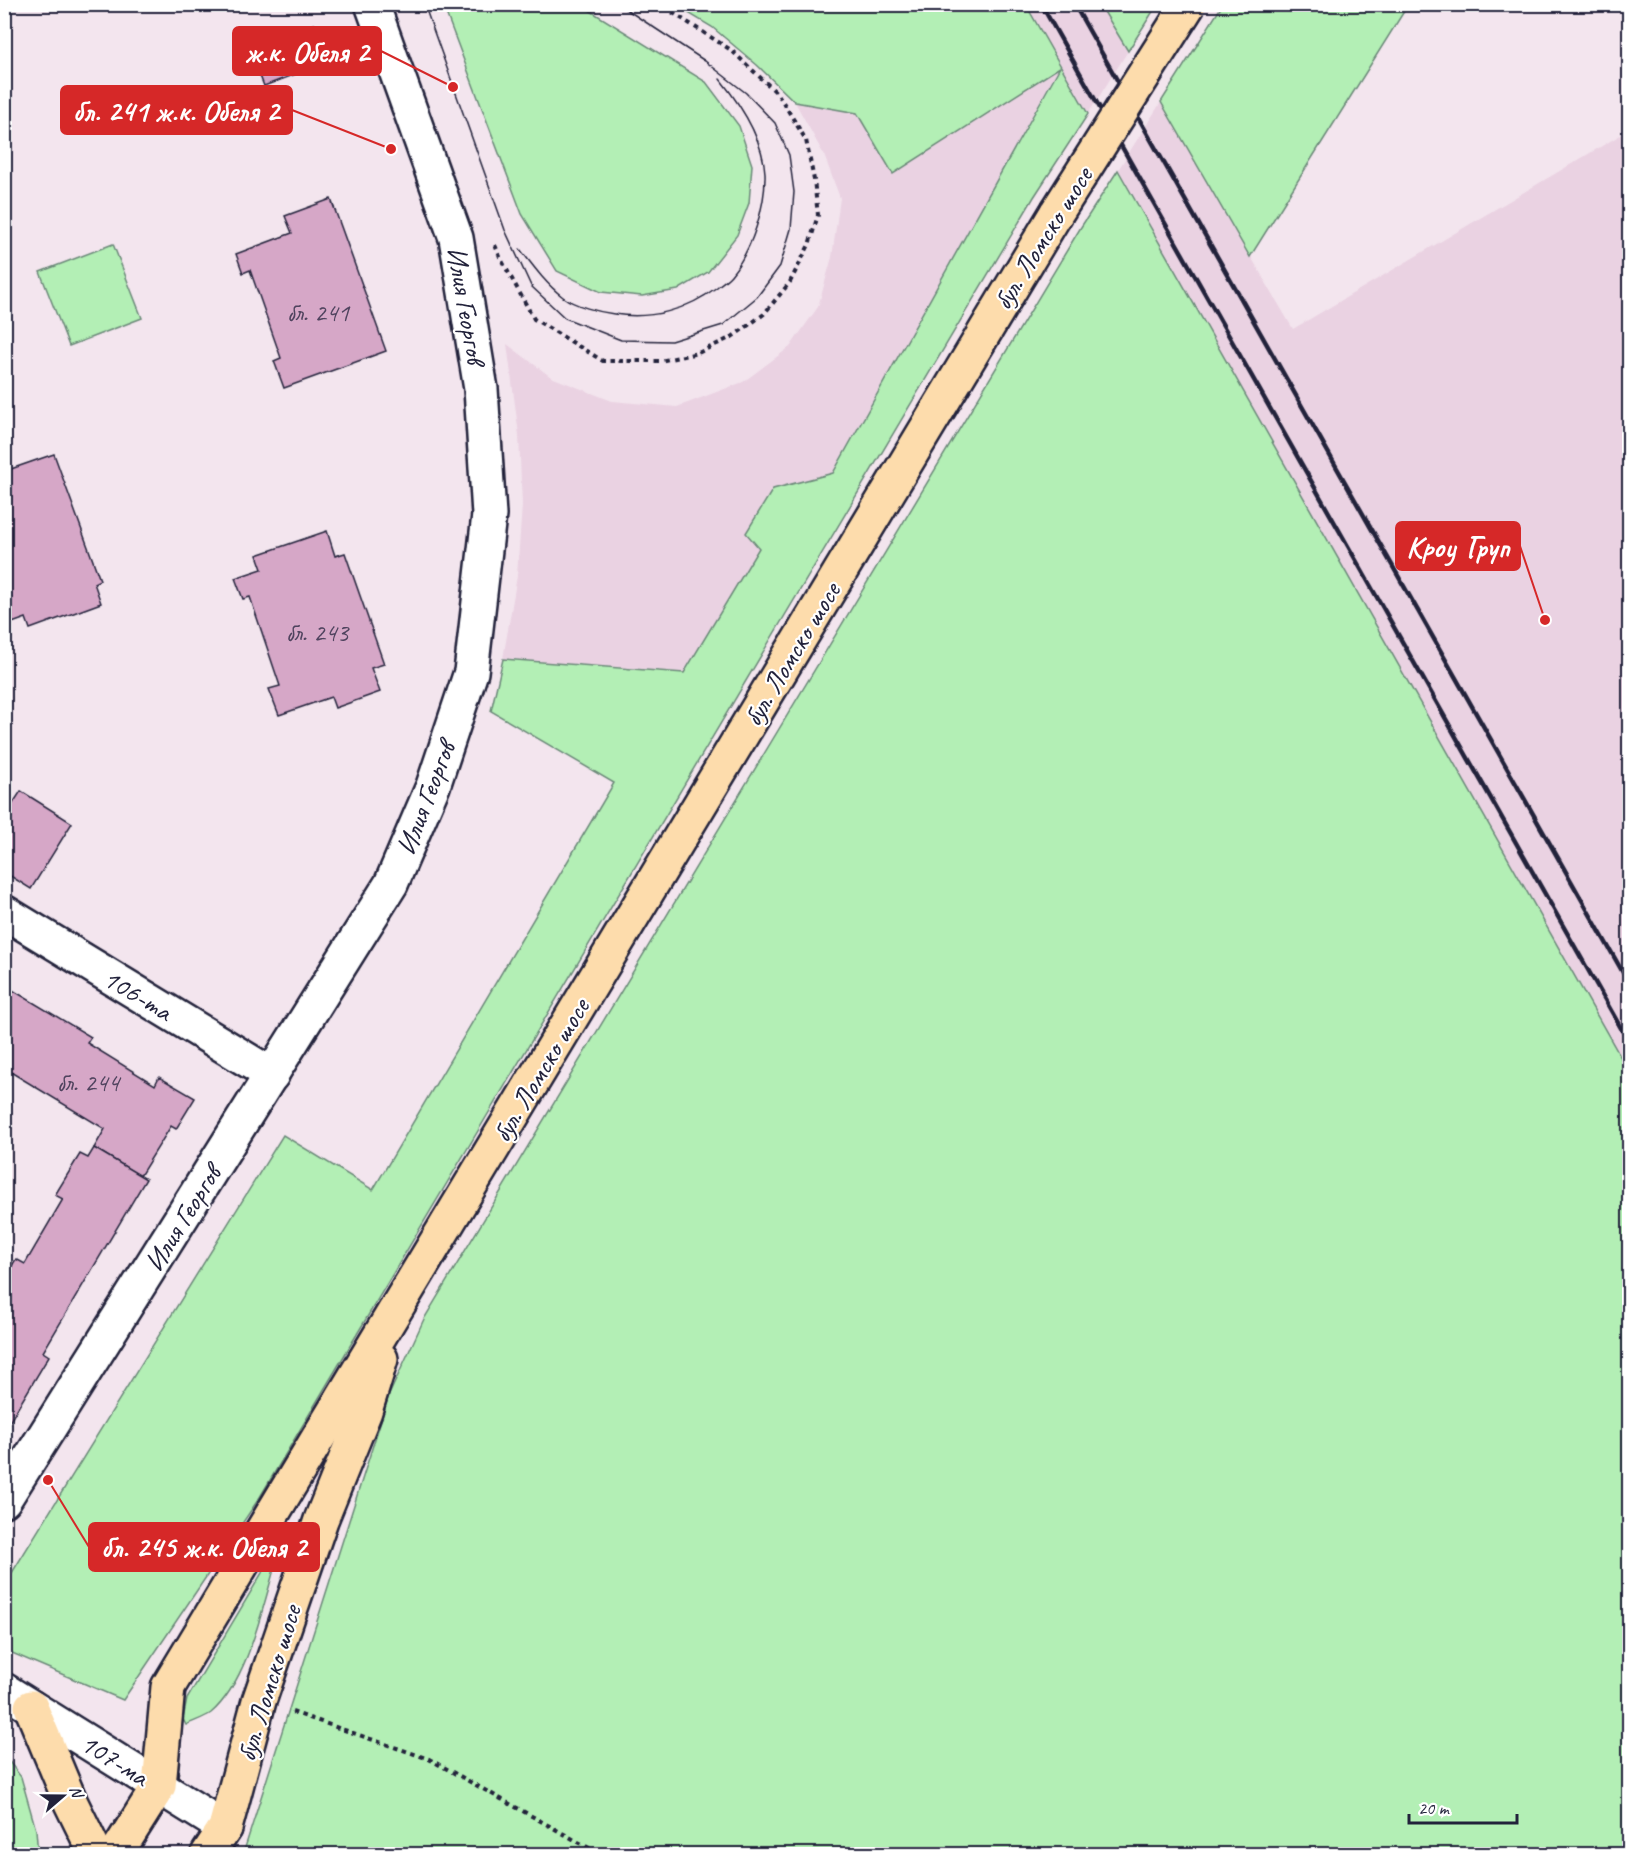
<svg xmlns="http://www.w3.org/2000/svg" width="1634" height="1859" font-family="Caveat,sans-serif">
	<rect width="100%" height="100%" fill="#f3e5ee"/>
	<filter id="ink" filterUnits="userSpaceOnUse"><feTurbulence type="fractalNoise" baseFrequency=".0167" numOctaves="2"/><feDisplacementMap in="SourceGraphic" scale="12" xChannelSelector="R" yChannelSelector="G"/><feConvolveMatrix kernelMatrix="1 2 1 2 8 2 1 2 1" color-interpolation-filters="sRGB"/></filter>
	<g filter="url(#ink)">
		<g fill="#ead2e2">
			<path d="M1026,5H1100L1128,51L1088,114L1060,66L833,474L773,489L760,548L684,673L503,659L517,576L522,505L519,435L507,344L551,377L612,401L677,407L743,382L790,347L818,307L832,257L840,198L824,155L795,102L857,113L893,174L1061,65Z"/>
			<path d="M1161,102L1293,329L1629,130V1072L1118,170Z"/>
		</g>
		<g fill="#b3efb5" stroke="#6a8878" stroke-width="1.5">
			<path d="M1223,4L1408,5L1250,257L1161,102Z"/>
			<path d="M443,5H581L706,82L739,126L752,165L749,203L737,235L708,272L678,290L642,296L601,292L557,271L522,214Z"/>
			<path d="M675,5H1026L1088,114L1034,197L260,1497L123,1700L5,1650V1584L283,1135L373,1190L614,783L491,711L503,659L684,673L759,548L746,533L773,489L833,473L1060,67L893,174L857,113L795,102L757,65L712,27Z"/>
			<path d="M1100,5H1157L1128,51Z"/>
			<path d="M1118,170L1629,1072V1854H243L389,1395L424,1319L1081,227Z"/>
			<path d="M113,244L142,318L69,346L40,272Z"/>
			<path d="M275,1551V1566C262,1610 247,1682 211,1713C204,1718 194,1721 186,1725L183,1719L187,1699Z"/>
			<path d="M4,1755L21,1777L36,1830L38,1854H5Z"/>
		</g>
		<g fill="#d6a7c7" stroke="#22223b" stroke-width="1.5">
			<path d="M314,24L328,62L264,86L249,48Z"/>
			<path d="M331,199L386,351L284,388L274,361L281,358L250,270L243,273L236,254L292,233L285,216Z"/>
			<path d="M54,454L100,580L94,583L101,603L30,629L26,618L4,626V464L8,470Z"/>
			<path d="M327,531L335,556L345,553L384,664L371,668L380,692L335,708L331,697L279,715L269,689L280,686L250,597L243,599L235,578L262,569L257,555Z"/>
			<path d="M21,791L72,823L31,889L4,872V817Z"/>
			<path d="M4,985L91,1037L87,1043L155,1085L159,1077L195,1098L176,1129L171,1126L140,1176L94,1148L105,1129L4,1068Z"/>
			<path d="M94,1148L146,1179L43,1352L49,1356L4,1431V1279L16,1259L25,1264L63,1199L55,1195L80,1154L88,1158Z"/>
		</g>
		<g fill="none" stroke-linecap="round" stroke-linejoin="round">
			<g stroke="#22223b" stroke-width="38">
				<g id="minor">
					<path d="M4,912L272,1075"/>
					<path d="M4,1500L391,884L433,786L471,672L489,515L481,389L456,238L372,4"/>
					<path d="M4,1690L225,1828"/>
				</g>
			</g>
			<g stroke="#22223b" stroke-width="38">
				<g id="major">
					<path d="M31,1707L71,1803L96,1854"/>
					<path d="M116,1854L159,1786L168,1687L1057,212"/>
					<path d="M208,1854L225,1828L259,1701L321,1520L365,1411L381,1359"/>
				</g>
			</g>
			<g stroke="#22223b" stroke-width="4" stroke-dasharray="4.5 4.5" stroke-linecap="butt">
				<path d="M495,245L501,259L534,319L603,361H660L698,353L732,337L764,314L790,282L809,245L818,215L814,180L806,140L778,94L731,50L659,4"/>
				<path d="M292,1712L429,1759L600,1854"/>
				<path d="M253,1851L267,1854"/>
			</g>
			<use href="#minor" stroke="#fff" stroke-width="33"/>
			<use href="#major" stroke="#fddcac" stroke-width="33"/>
			<g stroke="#22223b" stroke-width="1.5">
				<path d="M424,4L505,230L531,286L565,318L621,340L671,341L723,325L757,297L780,266L791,229L794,192L789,155L775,123L746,93L705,61L618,4"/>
				<path d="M520,249C533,266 546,284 563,297C575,306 599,312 614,314C651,320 688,310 717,287C721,283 727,280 731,275C752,250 766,206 765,173C763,139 740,104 720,79"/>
			</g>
			<g stroke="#22223b" stroke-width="4.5">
				<path d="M1041,4L1630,1044"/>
				<path d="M1074,4L1630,985"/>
			</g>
			<g stroke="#22223b" stroke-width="38" stroke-linecap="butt">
				<path id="major-bridge" d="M1057,212L1189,4"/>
			</g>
			<use href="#major-bridge" stroke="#fddcac" stroke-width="33"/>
		</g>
	</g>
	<g text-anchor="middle" stroke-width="4.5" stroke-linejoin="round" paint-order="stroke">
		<g font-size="26" fill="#4f435e">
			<text x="318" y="321">бл. 241</text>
			<text x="317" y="641">бл. 243</text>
			<text x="88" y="1091">бл. 244</text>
		</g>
		<g font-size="28" fill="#22223b" stroke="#fff">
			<text transform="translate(1042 238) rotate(-58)" y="10">бул. Ломско шосе</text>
			<text transform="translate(467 305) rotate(80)" y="10">Илия Георгов</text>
			<text transform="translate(791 654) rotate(-59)" y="10">бул. Ломско шосе</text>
			<text transform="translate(425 798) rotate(-69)" y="10">Илия Георгов</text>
			<text transform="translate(138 994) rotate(31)" y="10">106-та</text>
			<text transform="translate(540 1070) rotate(-59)" y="10">бул. Ломско шосе</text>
			<text transform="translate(182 1218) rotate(-58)" y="10">Илия Георгов</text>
			<text transform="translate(268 1683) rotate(-73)" y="10">бул. Ломско шосе</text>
			<text transform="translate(115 1759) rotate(32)" y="10">107-ма</text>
		</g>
	</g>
	<path fill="none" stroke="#d62828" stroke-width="2" d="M453 87L381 51M391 149L292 110M1545 620L1520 546M48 1480L89 1547"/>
	<g fill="#d62828" stroke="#fff" stroke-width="2">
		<circle cx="453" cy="87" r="6"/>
		<circle cx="391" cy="149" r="6"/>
		<circle cx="1545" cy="620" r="6"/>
		<circle cx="48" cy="1480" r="6"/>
	</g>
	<g fill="#d62828" stroke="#d62828" stroke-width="2">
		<rect x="233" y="27" width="148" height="48" rx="6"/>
		<rect x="61" y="86" width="231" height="48" rx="6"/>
		<rect x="1396" y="522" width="124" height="48" rx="6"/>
		<rect x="89" y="1523" width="230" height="48" rx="6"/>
	</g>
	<g font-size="30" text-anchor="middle" font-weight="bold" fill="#fff">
		<text x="307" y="62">ж.к. Обеля 2</text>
		<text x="176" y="121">бл. 241 ж.к. Обеля 2</text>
		<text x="1458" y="557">Кроу Груп</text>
		<text x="204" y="1557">бл. 245 ж.к. Обеля 2</text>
	</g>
	<rect width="1634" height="1859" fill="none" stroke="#fff" stroke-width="24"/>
	<rect x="12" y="12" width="1610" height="1835" fill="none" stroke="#22223b" stroke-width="2" filter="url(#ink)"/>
	<g transform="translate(63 1796) rotate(70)" stroke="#ffffff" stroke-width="4.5" paint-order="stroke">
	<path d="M0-4.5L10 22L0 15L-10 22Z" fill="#22223b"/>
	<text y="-9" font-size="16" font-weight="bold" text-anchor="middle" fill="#22223b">N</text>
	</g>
	<path d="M1409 1814v9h108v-9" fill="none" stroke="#22223b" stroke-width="3"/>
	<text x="1418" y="1814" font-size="18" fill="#22223b" stroke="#ffffff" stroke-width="4.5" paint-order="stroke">20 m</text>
</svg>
